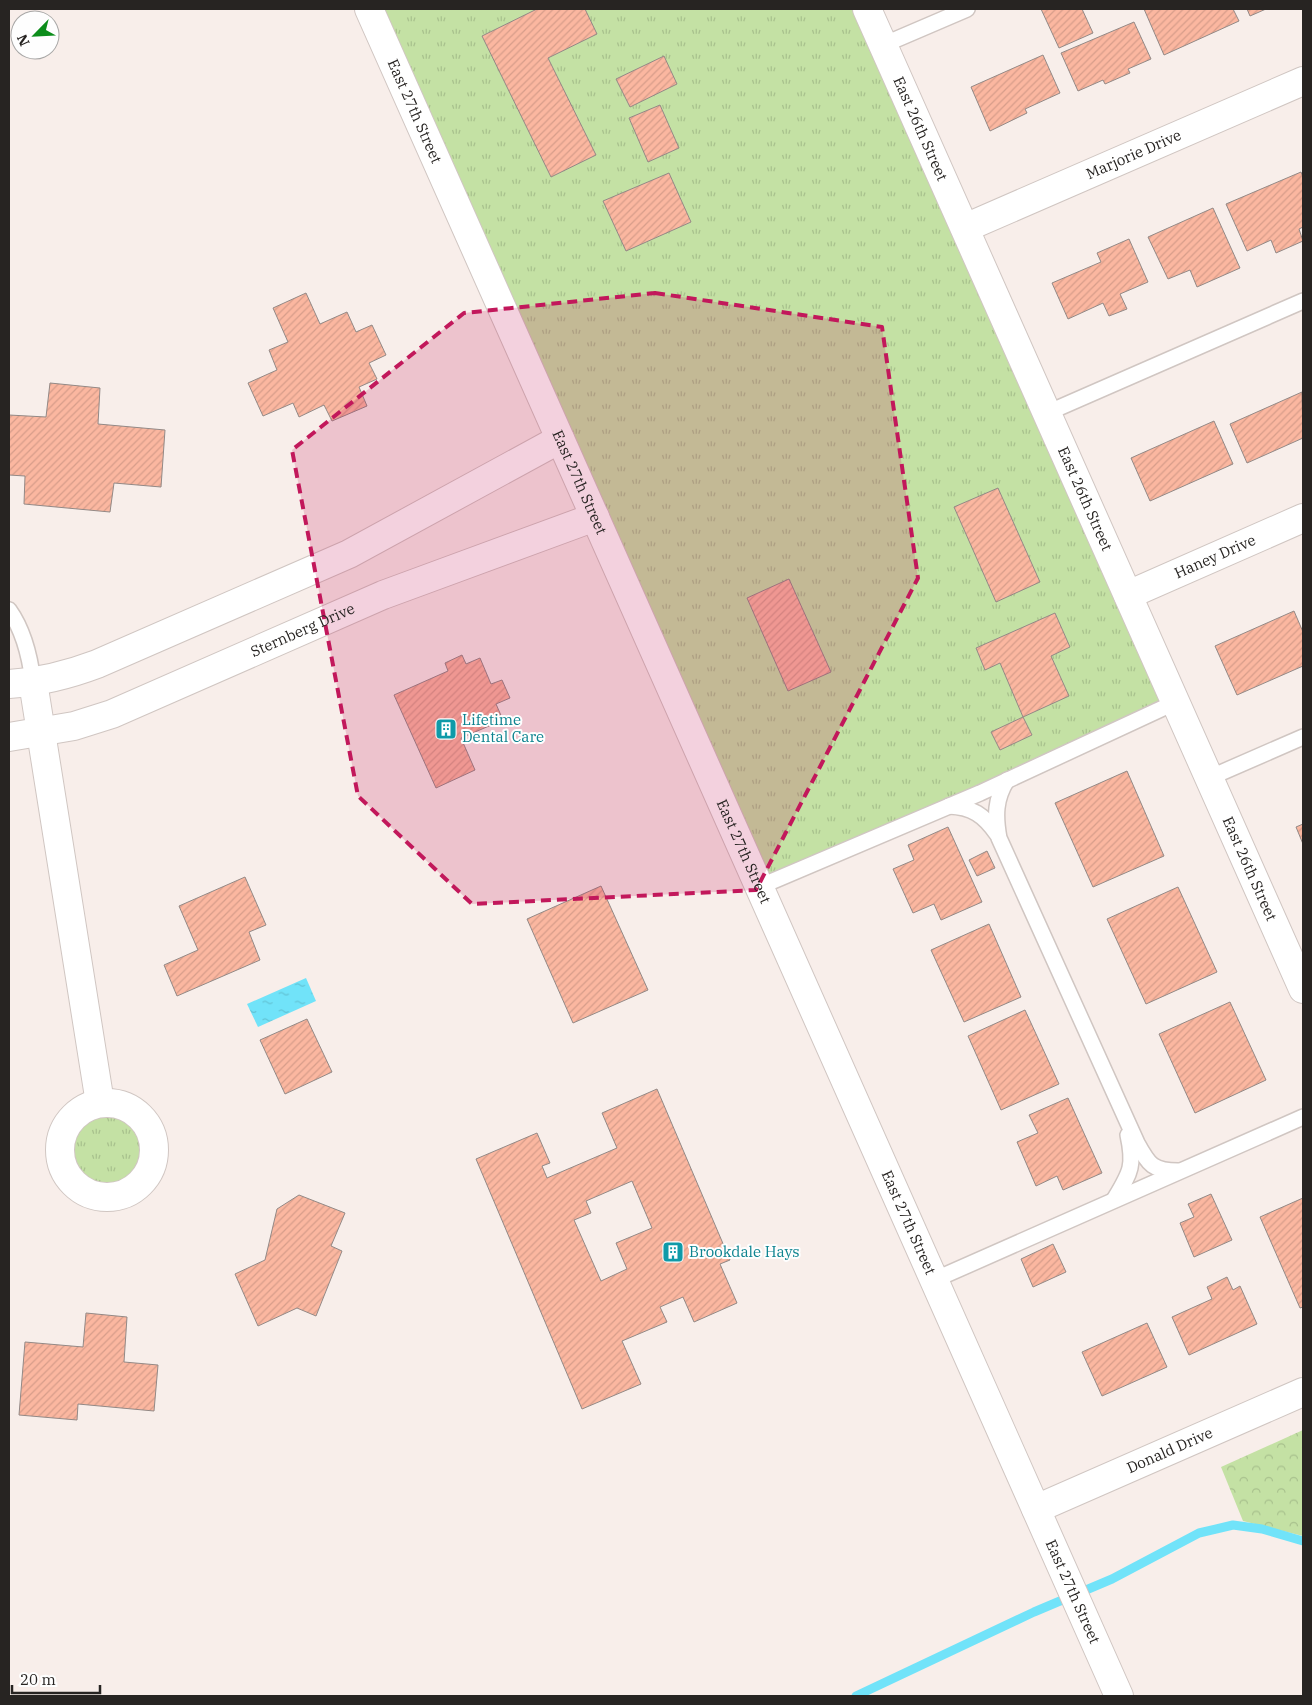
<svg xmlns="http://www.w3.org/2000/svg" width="1312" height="1705" font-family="'IBM Plex Serif',serif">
	<defs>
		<pattern id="grass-tufts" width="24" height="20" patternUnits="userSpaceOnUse" patternTransform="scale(1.25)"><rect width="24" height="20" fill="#c4e1a4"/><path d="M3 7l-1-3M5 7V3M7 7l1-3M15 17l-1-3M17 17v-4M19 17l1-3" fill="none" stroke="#a8c18d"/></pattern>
		<pattern id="forest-crowns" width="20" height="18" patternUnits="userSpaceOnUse" patternTransform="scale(1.25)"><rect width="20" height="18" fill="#c4e1a4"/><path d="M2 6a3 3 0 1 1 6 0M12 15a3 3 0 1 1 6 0" fill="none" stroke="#a8c18d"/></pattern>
		<pattern id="water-ripples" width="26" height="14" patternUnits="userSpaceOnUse" patternTransform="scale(1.25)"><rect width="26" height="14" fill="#71e3f9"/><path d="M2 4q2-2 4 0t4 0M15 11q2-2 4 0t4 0" fill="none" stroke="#62c3d5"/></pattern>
		<pattern id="building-hatch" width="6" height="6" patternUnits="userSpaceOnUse" patternTransform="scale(1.25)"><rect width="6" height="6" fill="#fbb7a0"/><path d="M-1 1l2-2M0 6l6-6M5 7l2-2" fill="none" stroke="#d79d8a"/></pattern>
	</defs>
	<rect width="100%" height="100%" fill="#f8eeea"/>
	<g fill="url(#grass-tufts)">
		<path d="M369,9H867L1176,702L759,887Z"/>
		<circle cx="107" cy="1150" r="47"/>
	</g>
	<path fill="url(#forest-crowns)" d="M1303,1430V1536L1243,1521L1221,1467Z"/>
	<path fill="url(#water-ripples)" d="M306,978L316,1001L258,1027L247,1004Z"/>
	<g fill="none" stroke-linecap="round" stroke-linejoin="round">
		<path stroke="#71e3f9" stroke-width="9" d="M856,1696L1034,1612L1112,1579L1199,1533L1233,1525L1262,1529L1303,1541"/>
	</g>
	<g fill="url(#building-hatch)" stroke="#938986" fill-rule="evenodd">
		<path d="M537,9H585L597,34L548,58L596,155L551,177L482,36Z"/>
		<path d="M1041,9H1082L1093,33L1059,48Z"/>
		<path d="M1144,9H1233L1239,21L1164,55Z"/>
		<path d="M1247,9H1266L1250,16Z"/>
		<path d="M1134,22L1151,59L1128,69L1130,73L1105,84L1103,80L1078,91L1061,53Z"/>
		<path d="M1043,55L1060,93L1025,109L1027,113L990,131L971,87Z"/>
		<path d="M664,56L677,84L630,107L616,79Z"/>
		<path d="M660,105L679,148L648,162L629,118Z"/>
		<path d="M1301,172L1303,177V227L1299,229L1303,241L1276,253L1271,240L1247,251L1226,204Z"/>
		<path d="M669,173L691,222L626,251L603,201Z"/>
		<path d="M1213,208L1240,268L1197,287L1190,270L1168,279L1148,237Z"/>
		<path d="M1129,239L1148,282L1120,294L1127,309L1109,316L1103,303L1068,319L1052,283L1101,262L1097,253Z"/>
		<path d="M306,293L320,324L347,312L356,332L372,325L386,355L369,363L377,379L359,387L367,406L332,421L324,405L299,417L293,403L263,416L248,383L277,370L269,350L288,342L273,308Z"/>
		<path d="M50,383L100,388L98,424L165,430L161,487L114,483L110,512L24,504L25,476L9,475V415L46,417Z"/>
		<path d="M1302,392L1303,438L1247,463L1230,424Z"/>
		<path d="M1214,421L1233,464L1150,501L1131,458Z"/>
		<path d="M998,488L1040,582L996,602L954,507Z"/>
		<path d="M789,579L831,672L788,691L747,598Z"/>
		<path d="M1294,611L1303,632V666L1237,695L1215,646Z"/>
		<path d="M1055,613L1070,647L1051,656L1069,696L1023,717L1000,663L985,670L976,648Z"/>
		<path d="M462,655L466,664L480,658L491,684L502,680L510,698L496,704L503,720L461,738L475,770L436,788L394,695L448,671L445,663Z"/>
		<path d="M1023,717L1032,735L1000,750L991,732Z"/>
		<path d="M1127,771L1164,856L1093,887L1055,803Z"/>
		<path d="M1303,824V844L1296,827Z"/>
		<path d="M948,827L982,902L941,920L934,904L913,913L893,869L914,860L908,845Z"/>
		<path d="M987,851L995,868L977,876L969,860Z"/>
		<path d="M245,877L266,925L249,932L260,960L177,996L164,965L198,950L179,906Z"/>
		<path d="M601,886L648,990L573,1023L527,919Z"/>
		<path d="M1178,887L1217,972L1146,1004L1107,919Z"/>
		<path d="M989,924L1021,997L964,1022L931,950Z"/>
		<path d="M1230,1002L1266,1080L1195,1113L1159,1034Z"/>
		<path d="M1025,1010L1059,1084L1001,1110L968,1036Z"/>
		<path d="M307,1019L332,1072L285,1094L260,1040Z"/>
		<path d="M657,1089L730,1260L720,1264L737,1303L694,1322L683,1297L660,1307L667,1322L622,1341L641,1384L582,1409L476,1159L537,1133L550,1163L542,1166L547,1178L617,1148L602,1113ZM632,1181L652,1228L616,1243L627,1269L601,1281L574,1220L591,1213L586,1201Z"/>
		<path d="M1068,1098L1102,1173L1063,1190L1057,1176L1036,1186L1017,1142L1038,1133L1029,1115Z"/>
		<path d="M1211,1194L1232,1240L1194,1257L1180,1223L1194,1217L1188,1204Z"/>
		<path d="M299,1195L345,1213L331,1246L342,1251L316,1316L297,1308L258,1326L235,1274L265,1260L277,1209Z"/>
		<path d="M1303,1198V1307L1300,1308L1260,1217Z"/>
		<path d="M1053,1244L1066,1272L1033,1287L1021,1259Z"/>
		<path d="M1227,1277L1233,1290L1240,1286L1257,1324L1189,1355L1172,1317L1212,1299L1207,1287Z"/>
		<path d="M86,1313L127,1317L124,1362L158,1365L154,1411L78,1404L77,1420L19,1415L25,1342L83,1347Z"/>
		<path d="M1147,1323L1167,1367L1102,1396L1082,1352Z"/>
	</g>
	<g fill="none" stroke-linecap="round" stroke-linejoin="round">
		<g stroke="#d0c6c2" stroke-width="18">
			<g id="service">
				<path d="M883,45L967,9"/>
				<path d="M1047,413L1303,301"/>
				<path d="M9,610C24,631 30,657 33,682"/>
				<path d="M1209,778L1303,737"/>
				<path d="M1007,780C995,799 995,816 999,838L1137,1143C1149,1165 1153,1171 1178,1171"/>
				<path d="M949,806C972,807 984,815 997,834"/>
				<path d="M759,887L980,793L1176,702"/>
				<path d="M1114,1200C1130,1173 1135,1167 1128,1135"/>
				<path d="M934,1280L1303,1117"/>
			</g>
		</g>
		<g stroke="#d0c6c2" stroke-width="30">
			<g id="minor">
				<path id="s1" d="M867,9L1303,989"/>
				<path id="s2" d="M965,228L1303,81"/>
				<path id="s3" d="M1128,595L1303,518"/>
				<path d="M33,682L100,1103"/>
				<path d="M9,684C40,682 68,675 97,664L349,554L560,439"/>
				<path id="s4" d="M9,737L74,726L112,714L383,595L595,517"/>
				<circle cx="107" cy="1150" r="47"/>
				<path id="s5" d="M1036,1509L1303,1392"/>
			</g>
		</g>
		<g stroke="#d0c6c2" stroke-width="30">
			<g id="secondary">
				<path id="s6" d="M369,9L1119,1696"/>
			</g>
		</g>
		<use href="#service" stroke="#fff" stroke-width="15"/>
		<use href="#minor" stroke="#fff" stroke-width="28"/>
		<use href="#secondary" stroke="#fff" stroke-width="28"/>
	</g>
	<path fill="#c2185b" fill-opacity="0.2" stroke="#c2185b" stroke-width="4" stroke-dasharray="10 6" stroke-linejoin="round" d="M655,293L882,327L918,578L756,890L472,904L358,796L292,450L464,313Z"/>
	<defs>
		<g id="building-square" transform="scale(1.125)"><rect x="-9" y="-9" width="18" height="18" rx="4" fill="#0f9aa8" stroke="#fefefe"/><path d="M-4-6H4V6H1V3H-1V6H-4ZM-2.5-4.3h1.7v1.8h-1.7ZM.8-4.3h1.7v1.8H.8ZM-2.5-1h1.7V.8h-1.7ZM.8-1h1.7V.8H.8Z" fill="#fff"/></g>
	</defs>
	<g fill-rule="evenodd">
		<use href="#building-square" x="446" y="729"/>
		<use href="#building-square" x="673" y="1252"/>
	</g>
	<g text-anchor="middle" stroke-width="4" stroke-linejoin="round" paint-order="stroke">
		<g font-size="15" fill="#272422" stroke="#fefefe">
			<text dy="5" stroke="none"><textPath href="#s6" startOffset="112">East 27th Street</textPath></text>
			<text dy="5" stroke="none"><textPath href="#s1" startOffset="131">East 26th Street</textPath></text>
			<text dy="5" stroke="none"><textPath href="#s2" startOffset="184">Marjorie Drive</textPath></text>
			<text dy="5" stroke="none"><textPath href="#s6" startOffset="518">East 27th Street</textPath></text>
			<text dy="5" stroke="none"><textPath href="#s1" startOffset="536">East 26th Street</textPath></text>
			<text dy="5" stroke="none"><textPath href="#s3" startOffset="95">Haney Drive</textPath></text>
			<text dy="5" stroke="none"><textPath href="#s4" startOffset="314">Sternberg Drive</textPath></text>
			<text dy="5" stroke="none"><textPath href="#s6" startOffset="922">East 27th Street</textPath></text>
			<text dy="5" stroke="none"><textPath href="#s1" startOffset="941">East 26th Street</textPath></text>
			<text dy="5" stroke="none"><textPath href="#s6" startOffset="1328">East 27th Street</textPath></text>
			<text dy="5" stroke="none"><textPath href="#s5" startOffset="146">Donald Drive</textPath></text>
			<text dy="5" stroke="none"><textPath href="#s6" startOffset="1732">East 27th Street</textPath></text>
		</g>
		<g font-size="15" fill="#0d838f" stroke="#fefefe" text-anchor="start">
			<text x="462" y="725">Lifetime<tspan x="462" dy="17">Dental Care</tspan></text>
			<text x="689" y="1257">Brookdale Hays</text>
		</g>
	</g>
	<rect width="1312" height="1705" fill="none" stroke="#272422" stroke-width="20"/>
	<g transform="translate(35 35) rotate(246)"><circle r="24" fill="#fefefe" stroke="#a8a7a6"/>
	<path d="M0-4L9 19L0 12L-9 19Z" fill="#0c8d1b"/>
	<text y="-8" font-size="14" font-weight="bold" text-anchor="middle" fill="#272422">N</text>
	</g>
	<path d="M12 1685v8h88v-8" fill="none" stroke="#272422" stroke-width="2.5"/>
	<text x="20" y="1685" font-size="15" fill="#272422" stroke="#fefefe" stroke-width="4" paint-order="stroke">20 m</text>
</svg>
